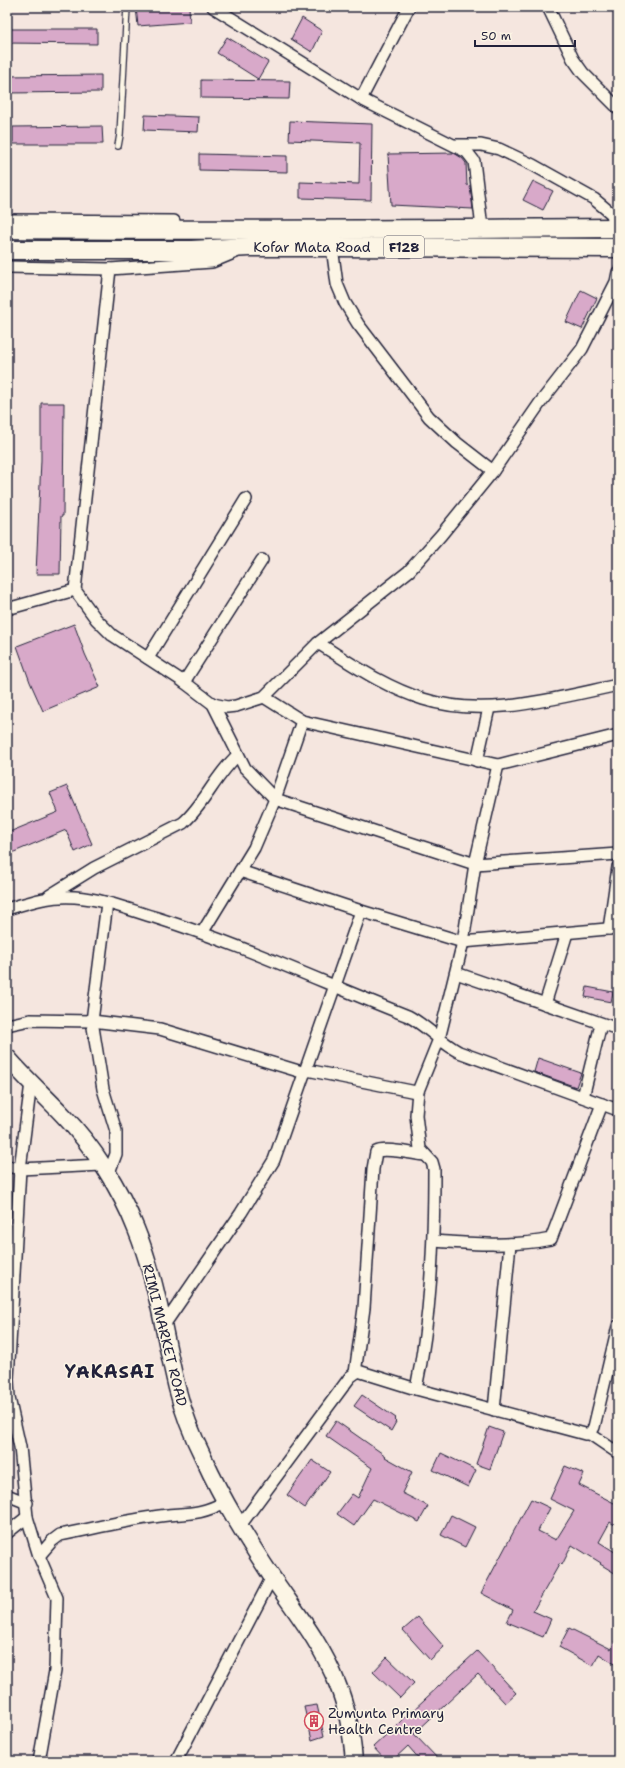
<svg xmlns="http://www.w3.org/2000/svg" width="625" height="1768" font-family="'Shantell Sans',sans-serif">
	<rect width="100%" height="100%" fill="#f5e6df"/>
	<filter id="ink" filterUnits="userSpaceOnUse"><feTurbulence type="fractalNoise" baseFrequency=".025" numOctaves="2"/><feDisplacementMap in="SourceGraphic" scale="8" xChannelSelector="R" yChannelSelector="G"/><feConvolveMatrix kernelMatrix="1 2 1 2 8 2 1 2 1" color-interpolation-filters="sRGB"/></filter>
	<g filter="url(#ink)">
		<g fill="#d8a9c9" stroke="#22223b">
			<path d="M136,7H189L190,22L138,26Z"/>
			<path d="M302,18L322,31L312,52L291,39Z"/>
			<path d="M7,29H97V44L7,43Z"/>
			<path d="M227,37L268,62L258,79L217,53Z"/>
			<path d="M101,75V92L7,93V76Z"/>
			<path d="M201,80L290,81L289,99L201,98Z"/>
			<path d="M145,115L199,117L198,132L144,130Z"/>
			<path d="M290,121L372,124L371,200L300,198V182L359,184L360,143L289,140Z"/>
			<path d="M102,126L103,144H13V127Z"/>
			<path d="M454,153L462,158L466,163L467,185L470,186L473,209L391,205L388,154Z"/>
			<path d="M199,154L287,156V172L199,170Z"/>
			<path d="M533,181L553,191L543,210L523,200Z"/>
			<path d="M581,290L597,298L582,329L566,322Z"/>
			<path d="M41,403H64L63,516H61L60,574H36L41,460Z"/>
			<path d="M74,624L85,654L100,687L43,711L30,682L17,646Z"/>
			<path d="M67,786L92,844L75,852L66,830L7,855V833L58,812L50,793Z"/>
			<path d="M587,987L613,992L611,1002L585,997Z"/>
			<path d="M538,1058L581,1073L576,1087L534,1072Z"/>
			<path d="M362,1395L396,1418L394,1420L396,1422L391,1431L354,1406Z"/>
			<path d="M336,1421L386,1456L385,1457L412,1472L402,1493L428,1506L419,1522L373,1499L354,1526L337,1514L352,1494L358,1498L372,1468L326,1436Z"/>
			<path d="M489,1427L503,1432L490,1469L476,1464Z"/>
			<path d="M441,1453L476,1470L468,1487L433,1470Z"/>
			<path d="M312,1460L330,1472L305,1508L287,1495Z"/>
			<path d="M565,1466L584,1474L579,1485L618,1505V1527L610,1522L599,1542L618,1554V1575L600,1564L601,1563L572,1545L562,1565L560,1563L533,1611L551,1619L543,1637L507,1622L513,1610L481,1593L531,1499L550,1508L538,1531L556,1540L574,1511L550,1499Z"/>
			<path d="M451,1515L475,1527L465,1547L441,1535Z"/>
			<path d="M418,1617L444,1647L430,1660L403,1630Z"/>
			<path d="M569,1628L611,1649L618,1637V1666L599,1654L593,1666L559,1647Z"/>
			<path d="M477,1651L516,1693L505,1703L478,1674L414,1734L440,1761H421L408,1746L392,1761H386L373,1747Z"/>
			<path d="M387,1657L414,1683L400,1698L373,1672Z"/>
			<path d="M317,1705L324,1736L312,1740L304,1707Z"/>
		</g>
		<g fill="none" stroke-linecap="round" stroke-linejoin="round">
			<g stroke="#22223b" stroke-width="8">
				<path id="lane" d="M118,146L120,135L127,7"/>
			</g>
			<g stroke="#22223b" stroke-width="14">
				<g id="street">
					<path d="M213,7L361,99L467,152L474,161L482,228"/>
					<path d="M548,7L573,59L583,73L618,108"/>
					<path d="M361,99L409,7"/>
					<path d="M456,145H481L499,149L533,165L594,199L612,214L615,228"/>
					<path d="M7,220L174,221"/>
					<path d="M332,247L337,284L345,303L358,324L429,417L457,443L493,471"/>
					<path d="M7,267L110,269L212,262L236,252"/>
					<path d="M110,269L75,590L96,619L112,635L184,682L213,704L245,768L275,799L475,864L618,854"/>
					<path d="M7,609L75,590"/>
					<path d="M318,643C352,664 384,687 423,699C485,719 556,698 618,685"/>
					<path d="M148,658L246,499"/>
					<path d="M184,682L262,560"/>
					<path d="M264,697L302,721L498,765L618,735"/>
					<path d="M213,704L227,707L236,706L264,697L318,643L409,571L441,535L493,471L540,403L582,349L616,282L618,272"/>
					<path d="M477,761L489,708"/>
					<path d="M240,871L361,911L463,942L618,928"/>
					<path d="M49,896L94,868L183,823C205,804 216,774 238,755"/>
					<path d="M107,903L92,1021L103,1089L116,1131V1154L108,1175"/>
					<path d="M7,909C30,902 50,895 75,897C103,899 130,910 157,918C243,945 324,983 408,1016C427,1026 440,1042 459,1052L618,1110"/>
					<path d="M609,929L618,867"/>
					<path d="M202,933L254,848L275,799L302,721"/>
					<path d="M456,973L618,1029"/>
					<path d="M545,1004L567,933"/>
					<path d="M7,1025L30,1020L92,1021L160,1029L305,1073"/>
					<path d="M307,1070L416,1092L418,1091"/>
					<path d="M31,1083L20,1169L8,1379L9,1398L20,1447L27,1517L39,1556L57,1598L55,1671L39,1761"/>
					<path d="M583,1097L601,1024"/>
					<path d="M7,1166L20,1169L102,1165"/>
					<path d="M434,1241C473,1244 512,1247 551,1239L602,1104"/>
					<path d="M164,1325L241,1213L274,1160L361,911"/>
					<path d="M355,1373L364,1308L373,1169L376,1152C385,1147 414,1154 425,1155"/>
					<path d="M416,1389C431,1317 434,1242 434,1169L432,1162L420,1149L416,1115L418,1091L439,1039L463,942L475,864L498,765"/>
					<path d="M494,1410L510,1244"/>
					<path d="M590,1434L594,1427L618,1326"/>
					<path d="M7,1495L27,1503"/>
					<path d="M239,1527L350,1377L358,1371L416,1389L585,1434H590L618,1453"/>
					<path d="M7,1533L27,1517"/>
					<path d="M39,1556L52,1541L60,1535C91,1529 122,1521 153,1517C182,1512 197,1517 225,1502"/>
					<path d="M176,1761L272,1577"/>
				</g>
			</g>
			<g stroke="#22223b" stroke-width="19">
				<path id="secondary" d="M7,1057C24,1077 44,1095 63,1115C93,1146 120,1188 136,1229C157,1280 164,1335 177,1388C183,1412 193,1437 204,1459C223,1501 247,1539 272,1577C295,1611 322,1644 337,1683C347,1707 352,1735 354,1761"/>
			</g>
			<g stroke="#22223b" stroke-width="21">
				<g id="primary">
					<path d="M7,229C211,231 414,229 618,228"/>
					<path d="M7,250H191L249,247H332L618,248"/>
				</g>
			</g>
			<use href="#lane" stroke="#fcf5e5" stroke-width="5.5"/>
			<use href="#street" stroke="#fcf5e5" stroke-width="11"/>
			<use href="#secondary" stroke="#fcf5e5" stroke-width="16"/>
			<use href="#primary" stroke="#fcf5e5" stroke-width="18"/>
		</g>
	</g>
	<defs>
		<g id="building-ring" transform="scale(1)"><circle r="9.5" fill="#fcf5e5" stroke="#d1495b" stroke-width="1.5"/><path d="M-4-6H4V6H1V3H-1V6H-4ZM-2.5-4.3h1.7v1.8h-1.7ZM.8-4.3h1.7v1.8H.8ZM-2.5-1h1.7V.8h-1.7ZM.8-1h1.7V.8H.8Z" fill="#d1495b"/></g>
	</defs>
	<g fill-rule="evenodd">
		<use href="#building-ring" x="314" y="1721"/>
	</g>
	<g text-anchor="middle" stroke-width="3" stroke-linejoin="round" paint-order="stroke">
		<rect fill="#fcf5e5" stroke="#63616e" stroke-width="1" x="384" y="236" width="40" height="22" rx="3"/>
		<g font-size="13" font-weight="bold" fill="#22223b">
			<text x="404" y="252">F128</text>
		</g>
		<g font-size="14" fill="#22223b" stroke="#fcf5e5">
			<text x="312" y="252">Kofar Mata Road</text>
			<text transform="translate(165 1335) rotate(76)" y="5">RIMI MARKET ROAD</text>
		</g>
		<g font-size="14" fill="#22223b" stroke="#fcf5e5" text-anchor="start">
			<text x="328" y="1718">Zumunta Primary<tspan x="328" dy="16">Health Centre</tspan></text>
		</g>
		<g font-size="18" font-weight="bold" letter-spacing="1" fill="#22223b" stroke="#fcf5e5">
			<text x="110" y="1378">YAKASAI</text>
		</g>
	</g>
	<rect width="625" height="1768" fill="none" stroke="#fcf5e5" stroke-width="24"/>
	<rect x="12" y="12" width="601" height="1744" fill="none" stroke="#22223b" stroke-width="1.5" filter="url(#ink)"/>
	<path d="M475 40v6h100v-6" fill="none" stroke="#22223b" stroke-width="2"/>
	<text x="481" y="40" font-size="12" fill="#22223b" stroke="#fcf5e5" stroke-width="3" paint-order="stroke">50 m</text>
</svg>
